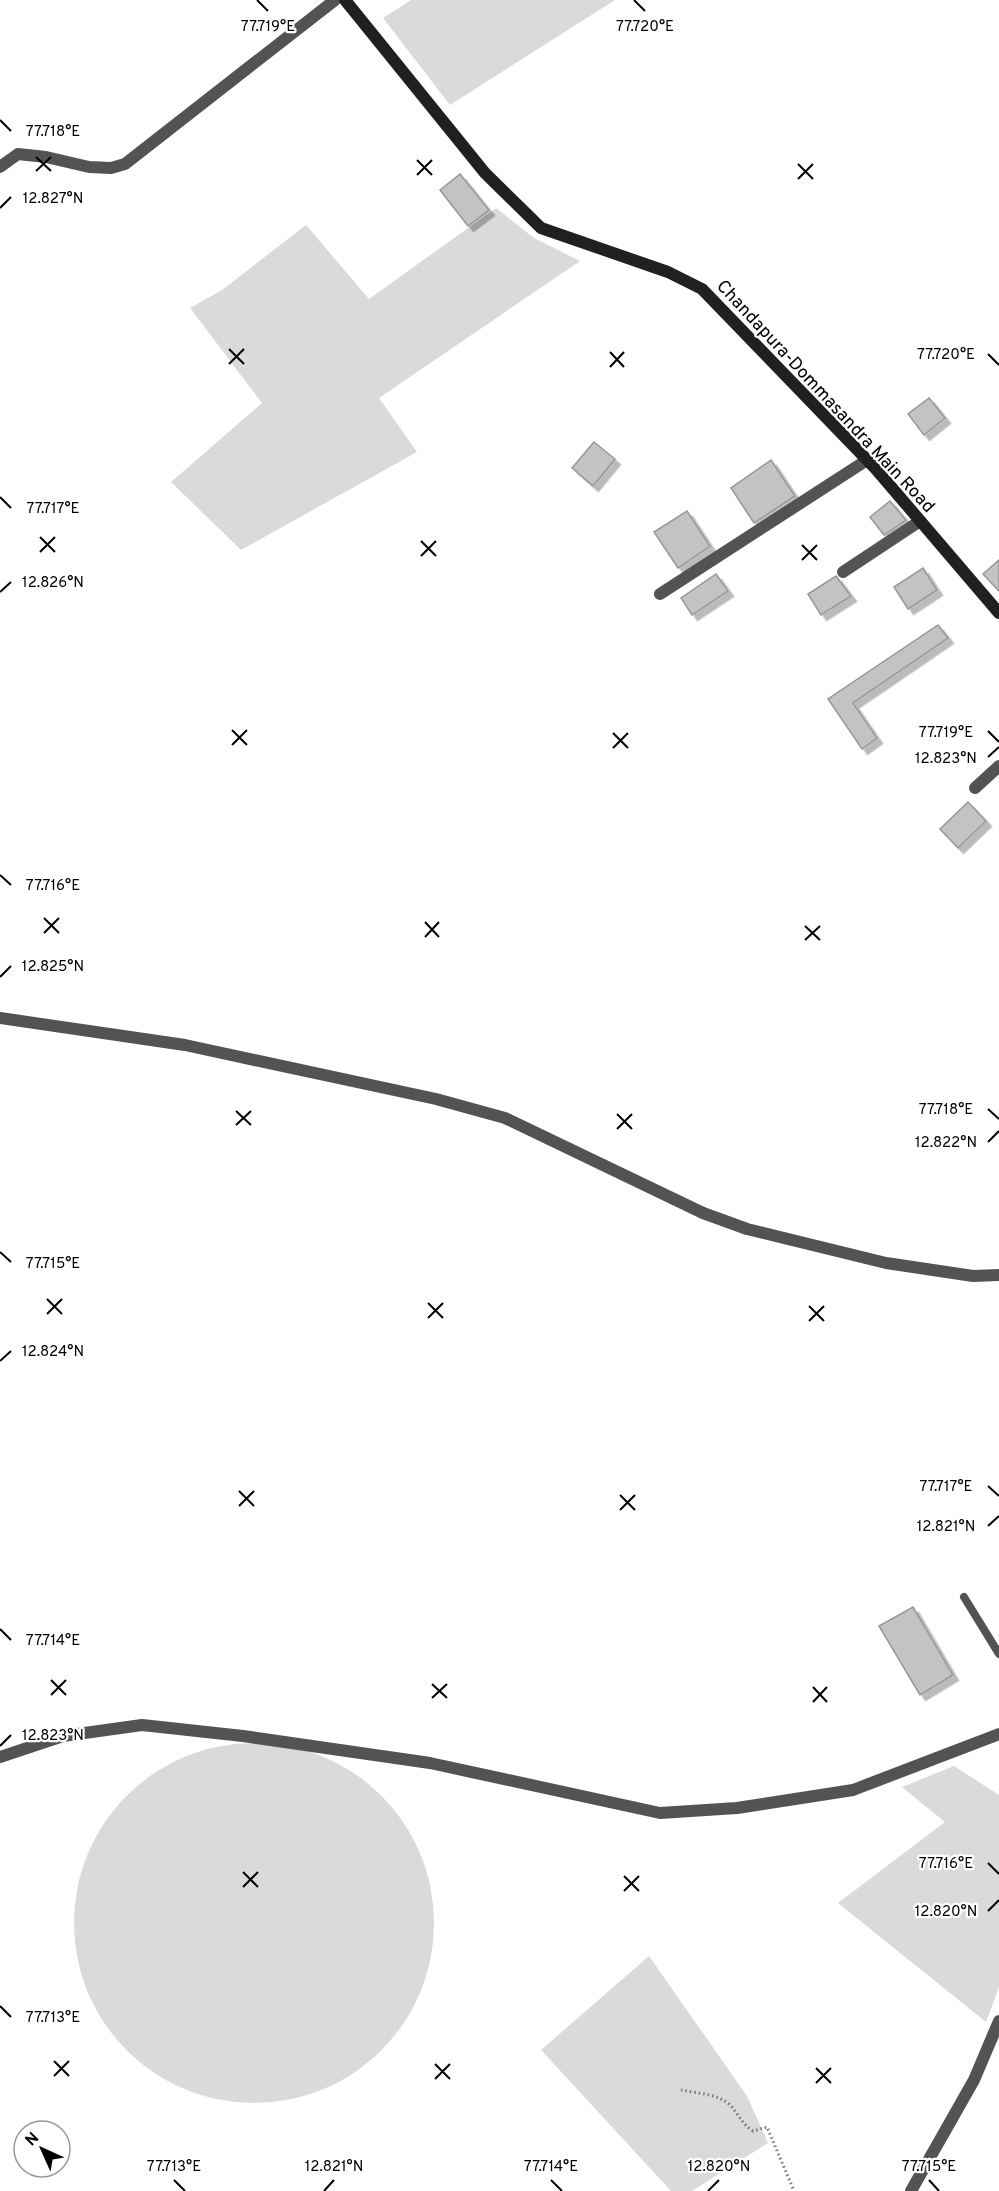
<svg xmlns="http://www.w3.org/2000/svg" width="999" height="2191" font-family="Overpass,sans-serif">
	<defs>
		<filter id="shadow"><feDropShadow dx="5.5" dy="5.5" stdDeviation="0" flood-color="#0004"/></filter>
	</defs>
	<rect width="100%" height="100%" fill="#fff"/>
	<g fill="#dadada">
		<path d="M411,0H615L450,105L383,18Z"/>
		<path d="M496,208L534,238L580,261L379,398L417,452L241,550L171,482L262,403L190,308L222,290L306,225L369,299Z"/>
		<circle cx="254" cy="1923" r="180"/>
		<path d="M954,1766L999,1795V1987L986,2022L838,1903L945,1822L902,1787Z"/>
		<path d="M649,1956L747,2096L768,2143L692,2191H671L541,2050Z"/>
	</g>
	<g fill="#c3c3c3" stroke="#979797" stroke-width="1.5" filter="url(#shadow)">
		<path d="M460,174L489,210L468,226L440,190Z"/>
		<path d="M929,398L945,418L924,435L908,414Z"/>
		<path d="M594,442L615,459L593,486L572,468Z"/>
		<path d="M771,460L795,496L754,523L731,488Z"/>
		<path d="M890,501L906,520L884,535L870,517Z"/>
		<path d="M687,511L710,546L678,568L654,532Z"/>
		<path d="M999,560V591L983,574Z"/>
		<path d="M923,568L937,590L908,609L894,587Z"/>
		<path d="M716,574L728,591L692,615L681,598Z"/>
		<path d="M836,576L851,596L821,615L808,594Z"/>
		<path d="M938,625L948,638L853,703L877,738L862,749L828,699Z"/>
		<path d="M968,802L986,821L958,848L940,829Z"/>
		<path d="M913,1607L953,1675L920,1695L879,1626Z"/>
	</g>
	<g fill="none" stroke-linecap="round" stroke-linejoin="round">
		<path stroke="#757575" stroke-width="3" stroke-dasharray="1.5 3" stroke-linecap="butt" d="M681,2090C696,2093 720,2094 731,2106C739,2115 742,2124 753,2131L767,2127L794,2191"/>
		<path stroke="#535353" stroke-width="8" d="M964,1597L999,1654"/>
		<g stroke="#535353" stroke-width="12">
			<path d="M0,167L18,154L46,157L89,167L111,168L125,164L335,0"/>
			<path d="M843,572L920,521"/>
			<path d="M660,594L867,460"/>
			<path d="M975,788L999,766"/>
			<path d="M0,1018L185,1045L436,1099L505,1118L703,1213L747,1229L886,1263L973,1276L999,1275"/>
			<path d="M911,2191L974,2080L999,2021"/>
		</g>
		<path stroke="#535353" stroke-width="12" d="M0,1757L63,1736L142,1725L243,1736L430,1763L660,1813L737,1808L853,1790L999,1734"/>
		<path stroke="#202020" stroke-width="12" d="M345,0L485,173L541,228L668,272L702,289L875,468L999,613"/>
	</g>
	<path fill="none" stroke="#000" stroke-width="2" d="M257,0L268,11M634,0L645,11M0,120L11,131M36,157L51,171M417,160L432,175M798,164L813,179M36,171L51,157M417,175L432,160M798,179L813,164M0,208L11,197M229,349L244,364M610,352L624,367M988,354L999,365M229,364L244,349M610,367L624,352M0,497L11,508M40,537L55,552M421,541L436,556M802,545L817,560M40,552L55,537M421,556L436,541M802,560L817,545M0,592L11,582M232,730L247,745M988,731L999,742M613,733L628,748M232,745L247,730M613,748L628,733M988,757L999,747M0,875L11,885M44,918L59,933M425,922L439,937M805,926L820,940M44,933L59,918M425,937L439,922M805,940L820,926M0,977L11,966M988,1109L999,1119M236,1111L251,1125M617,1114L632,1129M236,1125L251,1111M617,1129L632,1114M988,1142L999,1131M0,1252L11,1262M47,1299L62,1314M428,1303L443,1318M809,1306L824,1321M47,1314L62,1299M428,1318L443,1303M809,1321L824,1306M0,1361L11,1351M988,1486L999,1496M239,1491L254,1506M620,1495L635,1510M239,1506L254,1491M620,1510L635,1495M988,1526L999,1516M0,1629L11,1640M51,1680L66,1695M432,1684L447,1698M813,1687L827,1702M51,1695L66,1680M432,1698L447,1684M813,1702L827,1687M0,1746L11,1735M988,1863L999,1874M243,1872L258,1887M624,1876L639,1891M243,1887L258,1872M624,1891L639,1876M988,1911L999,1900M0,2006L11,2017M54,2061L69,2076M435,2064L450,2079M816,2068L831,2083M54,2076L69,2061M435,2079L450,2064M816,2083L831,2068M174,2180L185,2191M551,2180L562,2191M929,2180L939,2191M324,2191L334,2180M708,2191L719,2180"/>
	<g text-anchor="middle" stroke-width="4.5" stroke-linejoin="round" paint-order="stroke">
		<g font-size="18" fill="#000" stroke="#fff">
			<text transform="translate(826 396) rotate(47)" y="6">Chandapura-Dommasandra Main Road</text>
		</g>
	</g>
	<g font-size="15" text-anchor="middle" fill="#000" stroke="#fff" stroke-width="4.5" stroke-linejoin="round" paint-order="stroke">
		<text x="268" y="31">77.719°E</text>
		<text x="645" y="31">77.720°E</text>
		<text x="53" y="136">77.718°E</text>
		<text x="53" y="203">12.827°N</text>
		<text x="946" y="359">77.720°E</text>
		<text x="53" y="513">77.717°E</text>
		<text x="53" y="587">12.826°N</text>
		<text x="946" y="737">77.719°E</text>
		<text x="946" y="763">12.823°N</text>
		<text x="53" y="890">77.716°E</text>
		<text x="53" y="971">12.825°N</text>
		<text x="946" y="1114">77.718°E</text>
		<text x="946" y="1147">12.822°N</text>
		<text x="53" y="1268">77.715°E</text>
		<text x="53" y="1356">12.824°N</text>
		<text x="946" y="1491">77.717°E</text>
		<text x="946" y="1531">12.821°N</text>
		<text x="53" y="1645">77.714°E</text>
		<text x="53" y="1740">12.823°N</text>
		<text x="946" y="1868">77.716°E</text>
		<text x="946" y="1916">12.820°N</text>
		<text x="53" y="2022">77.713°E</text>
		<text x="174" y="2171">77.713°E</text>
		<text x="334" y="2171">12.821°N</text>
		<text x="551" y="2171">77.714°E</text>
		<text x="719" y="2171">12.820°N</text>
		<text x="929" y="2171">77.715°E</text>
	</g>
	<g transform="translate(42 2149) rotate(315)"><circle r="28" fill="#ffffff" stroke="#999999" stroke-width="1.5"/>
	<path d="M0-4.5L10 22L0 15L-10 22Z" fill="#000000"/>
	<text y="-9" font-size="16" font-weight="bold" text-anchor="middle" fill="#000000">N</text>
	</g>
</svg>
